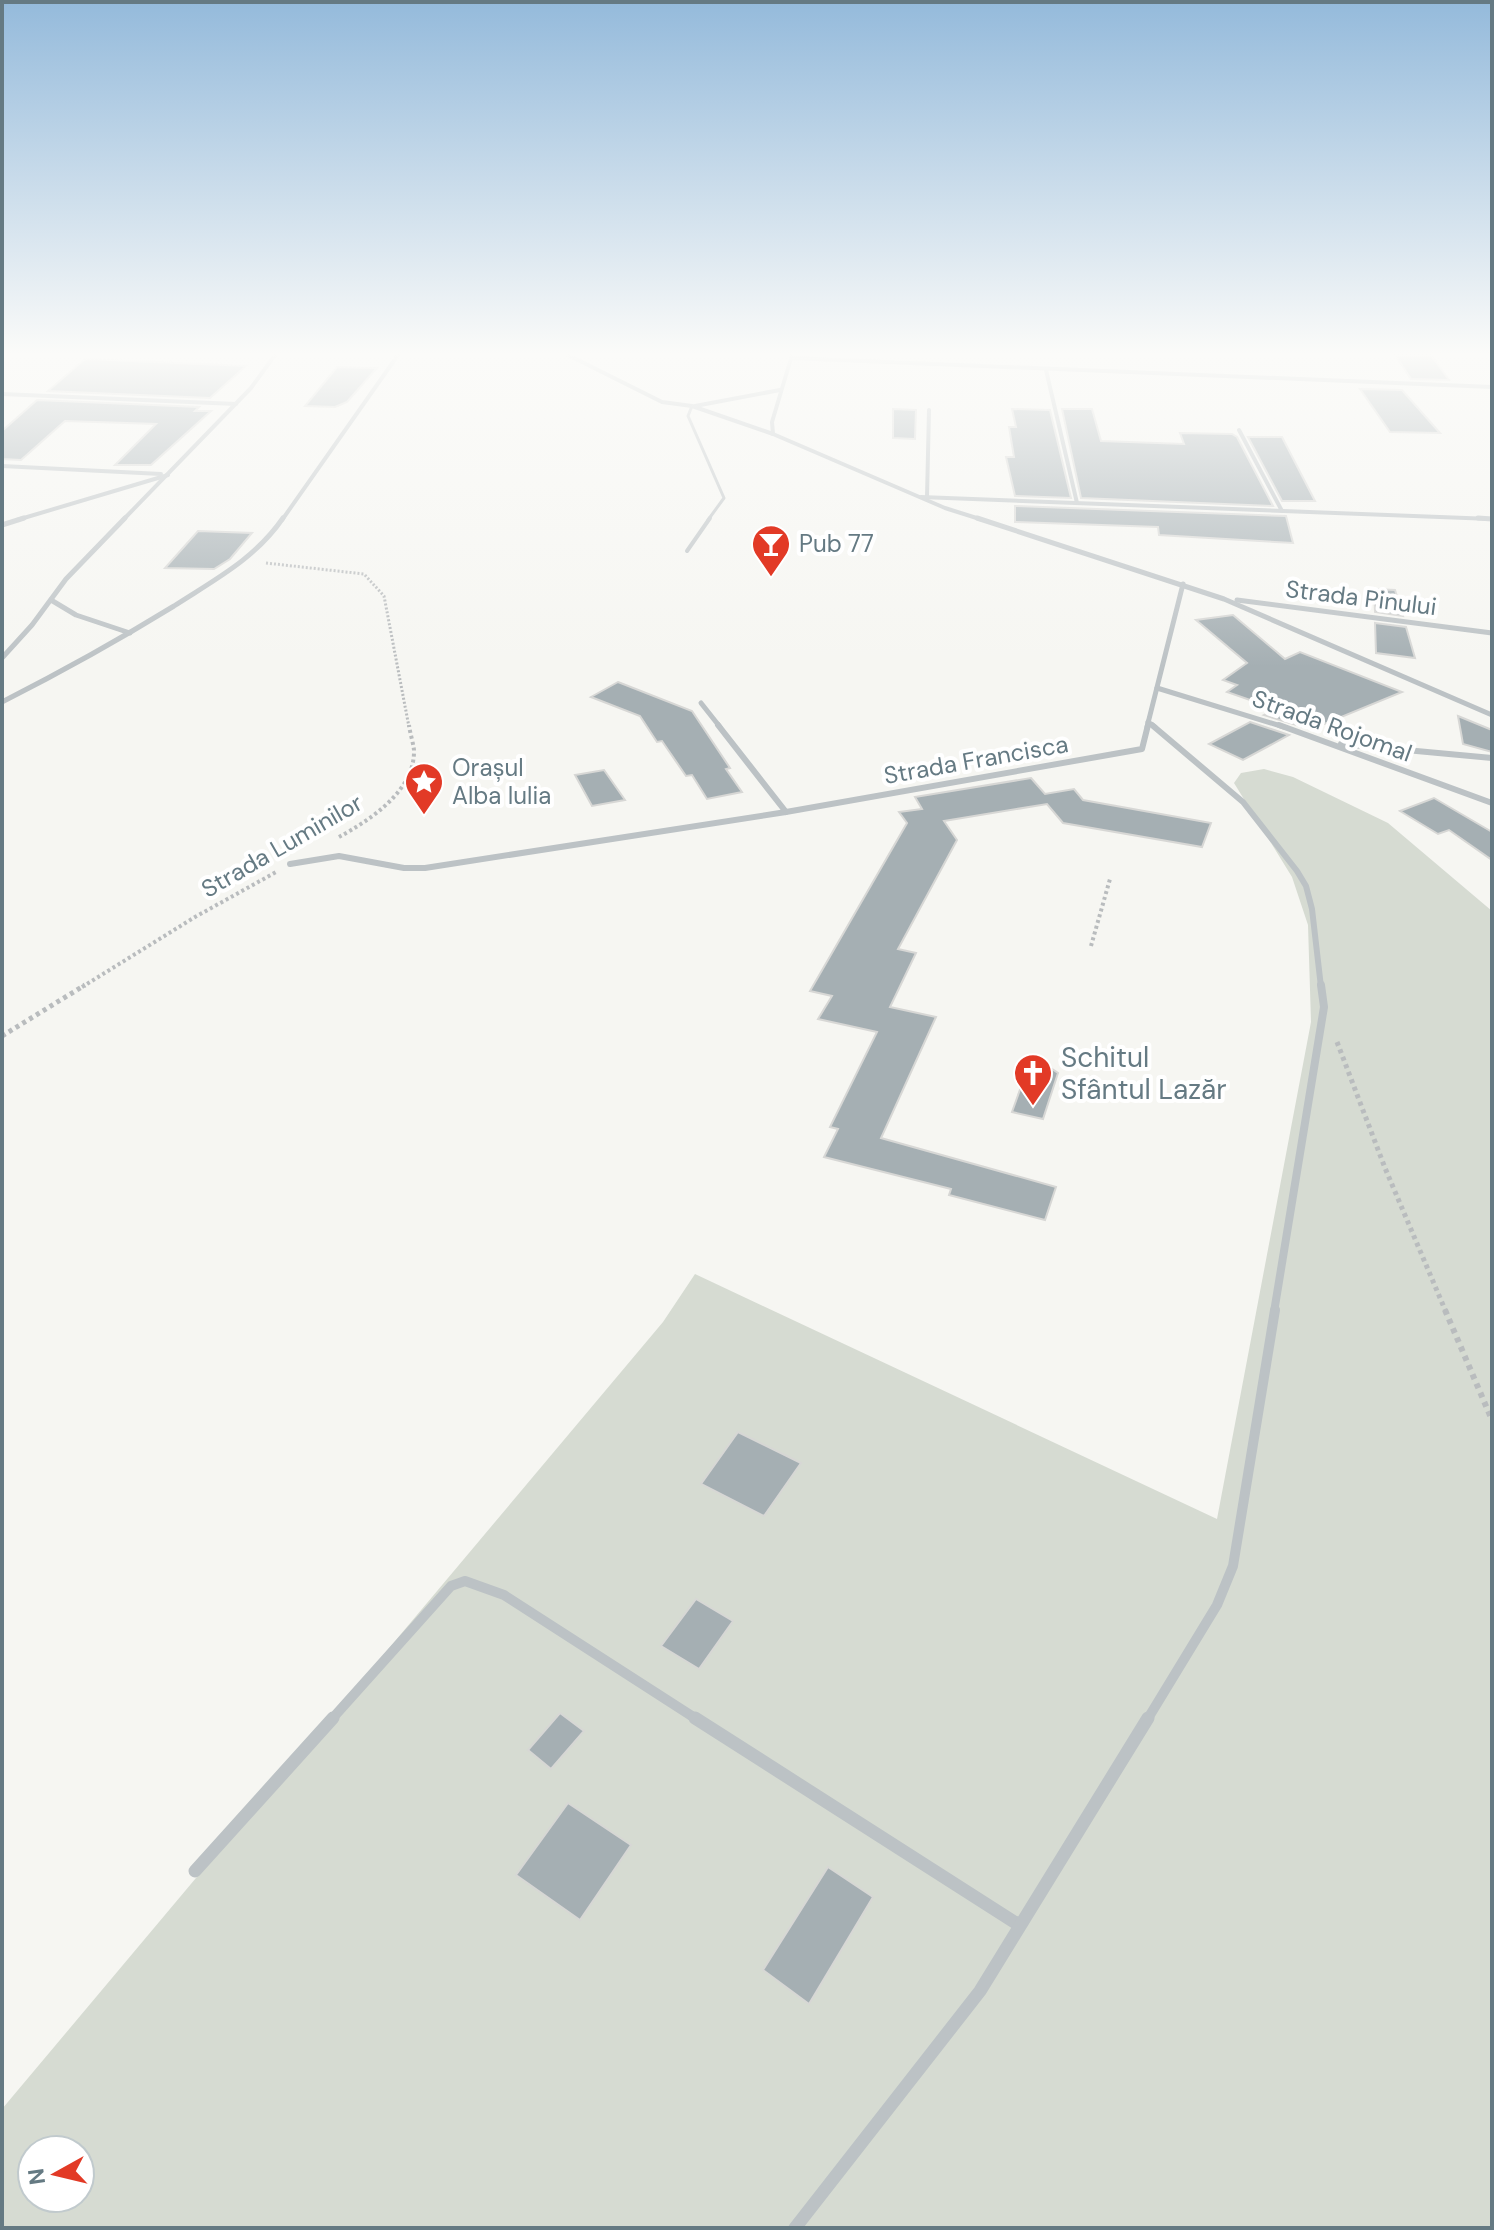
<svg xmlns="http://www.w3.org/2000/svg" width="1494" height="2230" font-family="'DM Sans',sans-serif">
	<rect width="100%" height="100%" fill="#f6f6f2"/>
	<path fill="#d6dbd2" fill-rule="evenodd" d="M1264,769L1293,777L1388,823L1492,911V2228H2V2109L663,1322L695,1274L1217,1519L1311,1022L1308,925L1292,877L1234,783L1241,773ZM32,2150H80V2198H32Z"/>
	<g fill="#a5afb3" stroke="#d7d7d5" stroke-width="2">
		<path d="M1395,355H1431L1449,380L1411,379Z"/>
		<path d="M85,359L246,366L210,398L48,391Z"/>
		<path d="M337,367L377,368L347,402L335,407L305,406Z"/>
		<path d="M1360,389L1402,390L1440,433L1390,432Z"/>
		<path d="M37,400L199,407L195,411H211L151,465H115L156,424L65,421L21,460L2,459V431Z"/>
		<path d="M893,409L916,410L915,439L893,438Z"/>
		<path d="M1012,409L1050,410L1071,498L1015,496L1006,457H1014L1009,427H1016Z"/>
		<path d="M1062,409H1092L1101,441L1184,444L1180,433L1232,434L1237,437L1273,506L1081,498Z"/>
		<path d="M1248,437H1282L1315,501H1282Z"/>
		<path d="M1015,506L1286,516L1293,543L1159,535L1158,527L1015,522Z"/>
		<path d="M198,531L252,533L230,559L214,569L165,568Z"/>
		<path d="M1374,589L1395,590L1403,616L1375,612Z"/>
		<path d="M1233,615L1285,659L1300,652L1402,692L1317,727L1310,724L1303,727L1264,715L1276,709L1227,692L1237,685L1223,680L1247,663L1196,620Z"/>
		<path d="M1375,623L1406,627L1415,658L1376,653Z"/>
		<path d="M618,682L692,711L730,768L726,769L742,792L707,799L692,775L686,776L662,741L657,742L640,716L591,697Z"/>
		<path d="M1458,716L1492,730V752L1463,744Z"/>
		<path d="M1250,722L1289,735L1243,760L1209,744Z"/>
		<path d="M604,770L625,800L592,806L575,775Z"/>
		<path d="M1031,778L1045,794L1074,789L1083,800L1211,823L1202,847L1063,823L1047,804L944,821L957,840L898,949L916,953L890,1007L936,1017L881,1138L1056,1187L1045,1220L949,1195L951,1189L824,1157L838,1129L830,1127L877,1032L818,1019L832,996L810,991L907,823L899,812L922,809L915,797Z"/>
		<path d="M1434,798L1492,832V860L1449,830L1438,834L1400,811Z"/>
		<path d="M1039,1065L1049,1067L1058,1073L1043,1119L1012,1112L1027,1070Z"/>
		<path d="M738,1432L801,1463L764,1516L701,1484Z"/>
		<path d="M696,1599L733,1621L699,1669L661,1646Z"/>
		<path d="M560,1713L584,1731L551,1769L528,1750Z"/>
		<path d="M568,1803L631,1845L580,1920L516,1875Z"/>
		<path d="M828,1867L873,1897L809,2004L763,1970Z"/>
	</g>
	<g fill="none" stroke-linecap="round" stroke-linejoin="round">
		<path stroke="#b9bcbe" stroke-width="3" stroke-dasharray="2 2" stroke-linecap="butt" d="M266,563L364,574L384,596L409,727"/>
		<g stroke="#b9bcbe" stroke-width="4" stroke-dasharray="3 3" stroke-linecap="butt">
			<path d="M339,837C370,820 415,791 414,750C413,742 410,733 409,725"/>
			<path d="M1091,946L1110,879"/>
			<path d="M82,987L195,917L278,871"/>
		</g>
		<g stroke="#b9bcbe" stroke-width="5" stroke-dasharray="4 4" stroke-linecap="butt">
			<path d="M2,1036L85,985"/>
			<path d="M1337,1042L1385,1168L1446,1312"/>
		</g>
		<path stroke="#b9bcbe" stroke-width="6" stroke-dasharray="5 5" stroke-linecap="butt" d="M1445,1310L1492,1420"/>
		<path stroke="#bcc2c5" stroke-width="3" d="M692,406L688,416L724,498L708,520"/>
		<path stroke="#bcc2c5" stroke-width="4" d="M687,551L710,518"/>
		<g stroke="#bcc2c5" stroke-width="4">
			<path d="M568,355L662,402L692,406L773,434L945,508L983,520"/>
			<path d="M791,358L1492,387"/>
			<path d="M1046,370L1077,503"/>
			<path d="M2,394L236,404"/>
			<path d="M695,406L780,390"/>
			<path d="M1239,430L1282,511"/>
			<path d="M773,434L772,422L792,355"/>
			<path d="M2,466L161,474"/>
			<path d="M921,497L1492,519"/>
			<path d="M927,497L929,410"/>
			<path d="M17,520L168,475"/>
			<path d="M123,520L251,388L275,355"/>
			<path d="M282,520L398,355"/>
		</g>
		<g stroke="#bcc2c5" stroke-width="5">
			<path d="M977,518L1224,599L1492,715"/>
			<path d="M1478,518L1492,519"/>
			<path d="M2,525L24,518"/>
			<path d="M51,600L76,615L130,633"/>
			<path d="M1237,600L1492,633"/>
			<path d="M2,658L32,625L66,579L125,518"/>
			<path d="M1157,688L1284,727"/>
			<path d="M2,702C61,672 117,641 174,606C214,580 255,559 283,518"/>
			<path d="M701,703L720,727"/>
			<path d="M1148,722L1155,727"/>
			<path d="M1147,727L1183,584"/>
		</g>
		<g stroke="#bcc2c5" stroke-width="6">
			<path d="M718,725L786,812"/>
			<path d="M1152,725L1243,802L1297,871L1306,886L1312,909L1321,987"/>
			<path d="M1279,725L1492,803"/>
			<path d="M1341,744L1492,758"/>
			<path d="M290,864L339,856L404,868H425L786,812L1142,749L1148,725"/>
		</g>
		<path stroke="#bcc2c5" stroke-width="8" d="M1274,1312L1324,1007L1321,985"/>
		<g stroke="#bcc2c5" stroke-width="10">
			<path d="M331,1720L451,1586L465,1581L504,1595L698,1720"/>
			<path d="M1147,1720L1217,1605L1233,1566L1275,1310"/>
		</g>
		<g stroke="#bcc2c5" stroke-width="13">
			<path d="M695,1718L1019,1925"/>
			<path d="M195,1871L333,1718"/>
			<path d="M795,2228L980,1991L1148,1718"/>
		</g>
	</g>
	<linearGradient id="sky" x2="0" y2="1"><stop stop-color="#94badb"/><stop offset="0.53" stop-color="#fbfbf9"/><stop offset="1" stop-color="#fbfbf9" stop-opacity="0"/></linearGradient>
	<rect width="1494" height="667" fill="url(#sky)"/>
	<defs>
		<g id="bar-pin" transform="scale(2)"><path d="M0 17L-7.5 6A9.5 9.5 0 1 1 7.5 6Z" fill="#e23a26" stroke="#fff"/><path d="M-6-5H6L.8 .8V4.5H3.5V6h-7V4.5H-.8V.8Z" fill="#fff"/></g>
		<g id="sight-pin" transform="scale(2)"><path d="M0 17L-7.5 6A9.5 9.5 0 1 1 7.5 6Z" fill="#e23a26" stroke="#fff"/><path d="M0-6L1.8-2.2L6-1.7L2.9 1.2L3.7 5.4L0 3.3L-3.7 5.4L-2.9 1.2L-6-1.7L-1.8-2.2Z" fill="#fff"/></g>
		<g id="church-pin" transform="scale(2)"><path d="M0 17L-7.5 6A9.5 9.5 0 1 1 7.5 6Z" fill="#e23a26" stroke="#fff"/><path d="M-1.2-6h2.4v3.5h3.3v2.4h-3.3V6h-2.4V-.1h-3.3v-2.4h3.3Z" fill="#fff"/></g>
	</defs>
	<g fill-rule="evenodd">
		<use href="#bar-pin" x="771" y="544"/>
		<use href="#sight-pin" x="424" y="782"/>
		<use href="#church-pin" x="1033" y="1073"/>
	</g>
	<g text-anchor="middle" stroke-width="8" stroke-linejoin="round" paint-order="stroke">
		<g font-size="24" fill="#657a83" stroke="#fff" text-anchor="start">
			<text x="799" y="552">Pub 77</text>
			<text x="452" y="776">Orașul<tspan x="452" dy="28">Alba Iulia</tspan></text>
		</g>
		<g font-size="24" fill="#657a83" stroke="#fff">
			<text transform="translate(1361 598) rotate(7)" y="8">Strada Pinului</text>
			<text transform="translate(1332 726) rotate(20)" y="8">Strada Rojomal</text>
			<text transform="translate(976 760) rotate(-10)" y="8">Strada Francisca</text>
			<text transform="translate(282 846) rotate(-30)" y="8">Strada Luminilor</text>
		</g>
		<g font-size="28" fill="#657a83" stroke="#fff" text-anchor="start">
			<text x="1061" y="1067">Schitul<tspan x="1061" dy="32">Sfântul Lazăr</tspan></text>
		</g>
	</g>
	<rect width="1494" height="2230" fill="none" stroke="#657a83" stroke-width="8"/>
	<g transform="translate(56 2174) rotate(262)"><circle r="38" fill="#ffffff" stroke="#c1cacd" stroke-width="2"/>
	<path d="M0-6L14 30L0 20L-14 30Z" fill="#e23a26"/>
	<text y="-12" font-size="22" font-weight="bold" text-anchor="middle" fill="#657a83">N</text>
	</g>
</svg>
